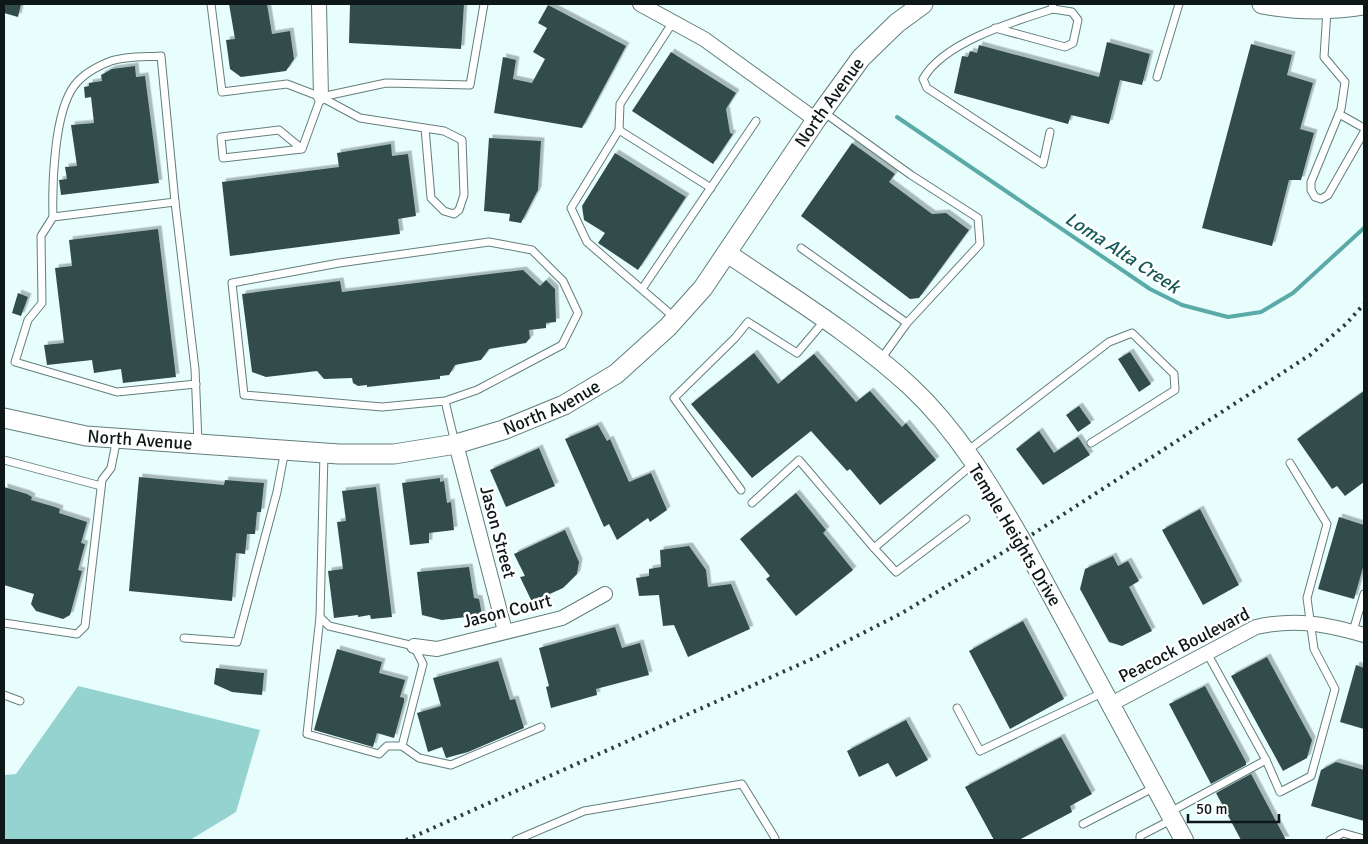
<svg xmlns="http://www.w3.org/2000/svg" width="1368" height="844" font-family="Signika,sans-serif">
	<defs>
		<filter id="shadow"><feDropShadow dx="3.5" dy="-3.5" stdDeviation="0" flood-color="#0004"/></filter>
	</defs>
	<rect width="100%" height="100%" fill="#e7fefd"/>
	<path fill="#94d3d0" d="M78,686L260,730L236,812L190,840H4V775L16,774Z"/>
	<g fill="none" stroke-linecap="round" stroke-linejoin="round">
		<path stroke="#5aaaa7" stroke-width="4" d="M897,117L1150,289L1182,305L1228,317L1261,312L1293,293L1364,228"/>
	</g>
	<g fill="#334c4b" filter="url(#shadow)">
		<path d="M4,4H21L18,17L4,13Z"/>
		<path d="M229,4H267L272,34L290,31L294,59L286,71L241,77L230,69L226,40L235,39Z"/>
		<path d="M350,4H464L461,49L349,43Z"/>
		<path d="M548,5L626,46L582,128L494,113L503,57L516,60L513,79L532,83L545,59L533,52L547,28L538,23Z"/>
		<path d="M1107,42L1150,54L1142,85L1120,80L1109,124L1071,115L1068,124L954,93L962,56L968,57L970,51L977,53L979,45L1099,77Z"/>
		<path d="M1251,44L1292,55L1287,75L1313,83L1300,129L1314,133L1301,180H1289L1272,246L1202,228Z"/>
		<path d="M671,52L736,93L726,109L730,133L733,134L713,164L632,111Z"/>
		<path d="M135,66L136,77L145,76L159,183L61,195L59,180L67,179L65,167L77,166L71,125L94,123L91,97L85,98L84,87L89,86V83L102,81L101,75L112,69Z"/>
		<path d="M489,138L541,141L538,190L521,223L509,221L510,214L484,211Z"/>
		<path d="M852,143L895,174L889,182L932,214L946,213L969,230L919,298L910,299L801,216Z"/>
		<path d="M391,144L392,156L408,154L416,216L398,219L400,234L230,256L222,182L339,167L337,153Z"/>
		<path d="M615,153L686,197L638,270L598,243L605,233L584,220L582,206Z"/>
		<path d="M158,229L176,377L123,383L121,369L94,373L92,360L47,365L44,345L64,343L55,268L72,266L69,240Z"/>
		<path d="M523,270L540,286L546,280L555,289L556,322L546,323V328L529,330L530,338L526,343L489,349L481,360L455,365L449,375L440,376V379L367,387V385L358,386L353,383L352,378L324,379L317,371L266,377L252,372L242,294L340,281L342,292Z"/>
		<path d="M18,293L28,297L21,316L12,313Z"/>
		<path d="M1130,352L1151,384L1139,392L1118,359Z"/>
		<path d="M754,353L778,384L814,354L856,402L870,391L902,427L906,423L936,460L880,505L850,469L847,471L811,431L752,478L691,404Z"/>
		<path d="M1364,391V482L1345,496L1337,486L1332,489L1297,439Z"/>
		<path d="M1079,406L1091,423L1078,432L1066,415Z"/>
		<path d="M598,425L607,441L610,439L629,482L651,473L667,510L650,522L648,518L617,540L609,524L604,527L565,439Z"/>
		<path d="M1039,431L1054,453L1078,437L1090,455L1043,485L1016,449Z"/>
		<path d="M539,448L555,486L506,507L490,470Z"/>
		<path d="M139,477L224,485L225,480L264,483L261,512H257L255,534H247L245,554L236,553L232,601L129,591Z"/>
		<path d="M440,478V482L444,481L447,503L451,502L454,530L429,533V543L410,545L402,483Z"/>
		<path d="M4,487L27,494L32,497L31,500L55,507L60,509L59,513L87,522L81,543L85,544L78,570L82,571L70,615L63,619L36,611L31,604L34,594L4,585Z"/>
		<path d="M376,487L392,617L371,619L370,615L358,617V615L334,618L328,571L343,569L337,522L346,521L342,491Z"/>
		<path d="M796,493L826,530L823,533L853,570L796,616L766,579L770,576L740,539Z"/>
		<path d="M1200,509L1239,585L1203,605L1162,530Z"/>
		<path d="M1339,517L1364,525V564L1354,599L1318,589Z"/>
		<path d="M565,530L579,562L577,574L563,588L532,602L520,577L525,576L514,554Z"/>
		<path d="M689,546L706,570L708,587L731,584L750,629L688,657L674,625L663,626L659,595L639,596L636,578L649,576V569L661,567L660,550Z"/>
		<path d="M1113,556L1118,566L1128,561L1139,581L1129,587L1152,631L1122,646L1109,642L1080,589L1085,569Z"/>
		<path d="M469,567L474,598L479,599L482,615L442,620L422,615L417,572Z"/>
		<path d="M1023,621L1064,699L1010,729L969,651Z"/>
		<path d="M615,627L622,648L640,643L649,675L596,689L597,695L551,708L546,687L549,686L539,648Z"/>
		<path d="M337,649L382,662L379,673L405,680L400,697L404,698V702L394,738L377,733L373,747L314,730Z"/>
		<path d="M1267,657L1312,740L1307,758L1283,771L1231,676Z"/>
		<path d="M498,661L510,700L515,699L524,728L468,752L446,758L442,747L428,752L417,713L441,706L433,678Z"/>
		<path d="M1356,665L1364,668V729L1340,722Z"/>
		<path d="M216,668L264,673L262,695L232,692L214,684Z"/>
		<path d="M1205,686L1246,762V765L1211,784L1169,704Z"/>
		<path d="M906,720L928,760L896,777L888,763L859,777L847,751Z"/>
		<path d="M1061,737L1092,794L1070,806L1072,812L1019,840H994L965,787Z"/>
		<path d="M1336,762L1364,770V821L1311,806L1321,770Z"/>
		<path d="M1251,774L1286,840H1241L1216,793Z"/>
	</g>
	<g fill="none" stroke-linecap="round" stroke-linejoin="round">
		<g stroke="#647e7d" stroke-width="9">
			<g id="service">
				<path d="M211,4L222,92L287,84L321,97L360,118L444,131L462,140L464,195L459,210L454,214L444,211L431,198L425,128"/>
				<path d="M1327,10L1324,57L1345,82L1341,109L1311,182V190L1315,197L1321,199L1328,195L1364,132"/>
				<path d="M673,22L620,104L619,130L571,208L587,242L675,318"/>
				<path d="M995,28L1065,47L1073,43L1078,20L1072,12L1053,9"/>
				<path d="M1157,77L1179,4"/>
				<path d="M321,97L386,83L470,85L484,4"/>
				<path d="M822,111L911,175L978,218L980,244L907,323L881,359"/>
				<path d="M1339,114L1364,128"/>
				<path d="M619,130L711,188"/>
				<path d="M1050,132L1043,164L927,88L923,79C943,42 1015,21 1053,9L1052,4"/>
				<path d="M302,149L279,130L221,137L223,158L302,149L321,97"/>
				<path d="M175,202L53,217L41,236L42,303L28,320L15,362L117,392L196,384"/>
				<path d="M53,217C52,184 54,113 74,86C82,75 98,66 111,61C126,56 145,57 161,56L175,202L195,369L198,443"/>
				<path d="M801,248L907,323"/>
				<path d="M642,289L756,121"/>
				<path d="M445,401L477,390L562,345L578,313L563,281L532,250L489,242L339,263L232,283L244,395L382,407L445,401L455,443"/>
				<path d="M966,452L1109,342L1132,333L1174,374L1175,390L1091,443"/>
				<path d="M324,453L320,617L329,626L414,646L423,664L402,746"/>
				<path d="M4,460L101,486"/>
				<path d="M741,490L674,398L735,338L748,322L797,353L825,320"/>
				<path d="M752,503L799,460L874,548"/>
				<path d="M966,519L896,572L874,548L973,464"/>
				<path d="M320,617L307,734L379,754L387,746H402L419,758L451,765L541,727"/>
				<path d="M4,623L77,634L85,626L102,480L111,468L117,438"/>
				<path d="M1353,631L1364,594"/>
				<path d="M184,638L237,642L277,492L285,450"/>
				<path d="M4,695L20,701"/>
				<path d="M957,708L980,751L1104,692"/>
				<path d="M1266,760L1280,792L1311,776L1335,689L1314,649L1307,598L1327,524L1290,463"/>
				<path d="M1170,812L1266,760L1207,653"/>
				<path d="M1083,824L1155,787"/>
				<path d="M516,840L584,811L742,784L775,838V840"/>
				<path d="M1140,840V836L1173,819"/>
				<path d="M1330,840L1343,833L1364,839"/>
			</g>
		</g>
		<g stroke="#647e7d" stroke-width="16">
			<g id="minor">
				<path d="M319,4L321,97"/>
				<path d="M640,4L704,39L816,120"/>
				<path d="M456,444L505,631"/>
				<path d="M414,646L437,649L562,618L605,594"/>
				<path d="M1111,704L1256,627C1296,618 1325,624 1364,635"/>
			</g>
		</g>
		<g stroke="#647e7d" stroke-width="20">
			<path id="tertiary" d="M727,253C790,296 856,336 911,387C957,430 991,487 1022,541L1184,840"/>
		</g>
		<g stroke="#647e7d" stroke-width="21">
			<g id="secondary">
				<path d="M1262,4C1297,10 1330,11 1364,5"/>
				<path id="s1" d="M4,418L86,436L339,454H394L456,444L503,430L564,405L616,374L668,327L703,288L816,120L861,58L897,23L923,4"/>
			</g>
		</g>
		<use href="#service" stroke="#fff" stroke-width="7"/>
		<use href="#minor" stroke="#fff" stroke-width="14"/>
		<use href="#tertiary" stroke="#fff" stroke-width="18"/>
		<use href="#secondary" stroke="#fff" stroke-width="19"/>
		<path stroke="#303c3c" stroke-width="4" stroke-dasharray="2.5 5" stroke-linecap="butt" d="M406,840L814,658L902,613L1022,541L1310,355L1346,324L1364,304"/>
	</g>
	<g text-anchor="middle" stroke-width="5" stroke-linejoin="round" paint-order="stroke">
		<g font-size="18" fill="#0e1818" stroke="#fff">
			<text dy="6" stroke="none"><textPath href="#s1" startOffset="978">North Avenue</textPath></text>
			<text dy="6" stroke="none"><textPath href="#s1" startOffset="558">North Avenue</textPath></text>
			<text dy="6" stroke="none"><textPath href="#s1" startOffset="138">North Avenue</textPath></text>
			<text transform="translate(498 532) rotate(75)" y="6">Jason Street</text>
			<text transform="translate(1015 535) rotate(59)" y="6">Temple Heights Drive</text>
			<text transform="translate(507 611) rotate(-14)" y="6">Jason Court</text>
			<text transform="translate(1184 645) rotate(-27)" y="6">Peacock Boulevard</text>
		</g>
		<g font-size="19" font-style="italic" fill="#165b59" stroke="#fff">
			<text transform="translate(1123 252) rotate(33)" y="7">Loma Alta Creek</text>
		</g>
	</g>
	<rect width="1368" height="844" fill="none" stroke="#0e1818" stroke-width="10"/>
	<path d="M1188 814v8h91v-8" fill="none" stroke="#0e1818" stroke-width="2.5"/>
	<text x="1196" y="814" font-size="15" fill="#0e1818" stroke="#ffffff" stroke-width="4" paint-order="stroke">50 m</text>
</svg>
